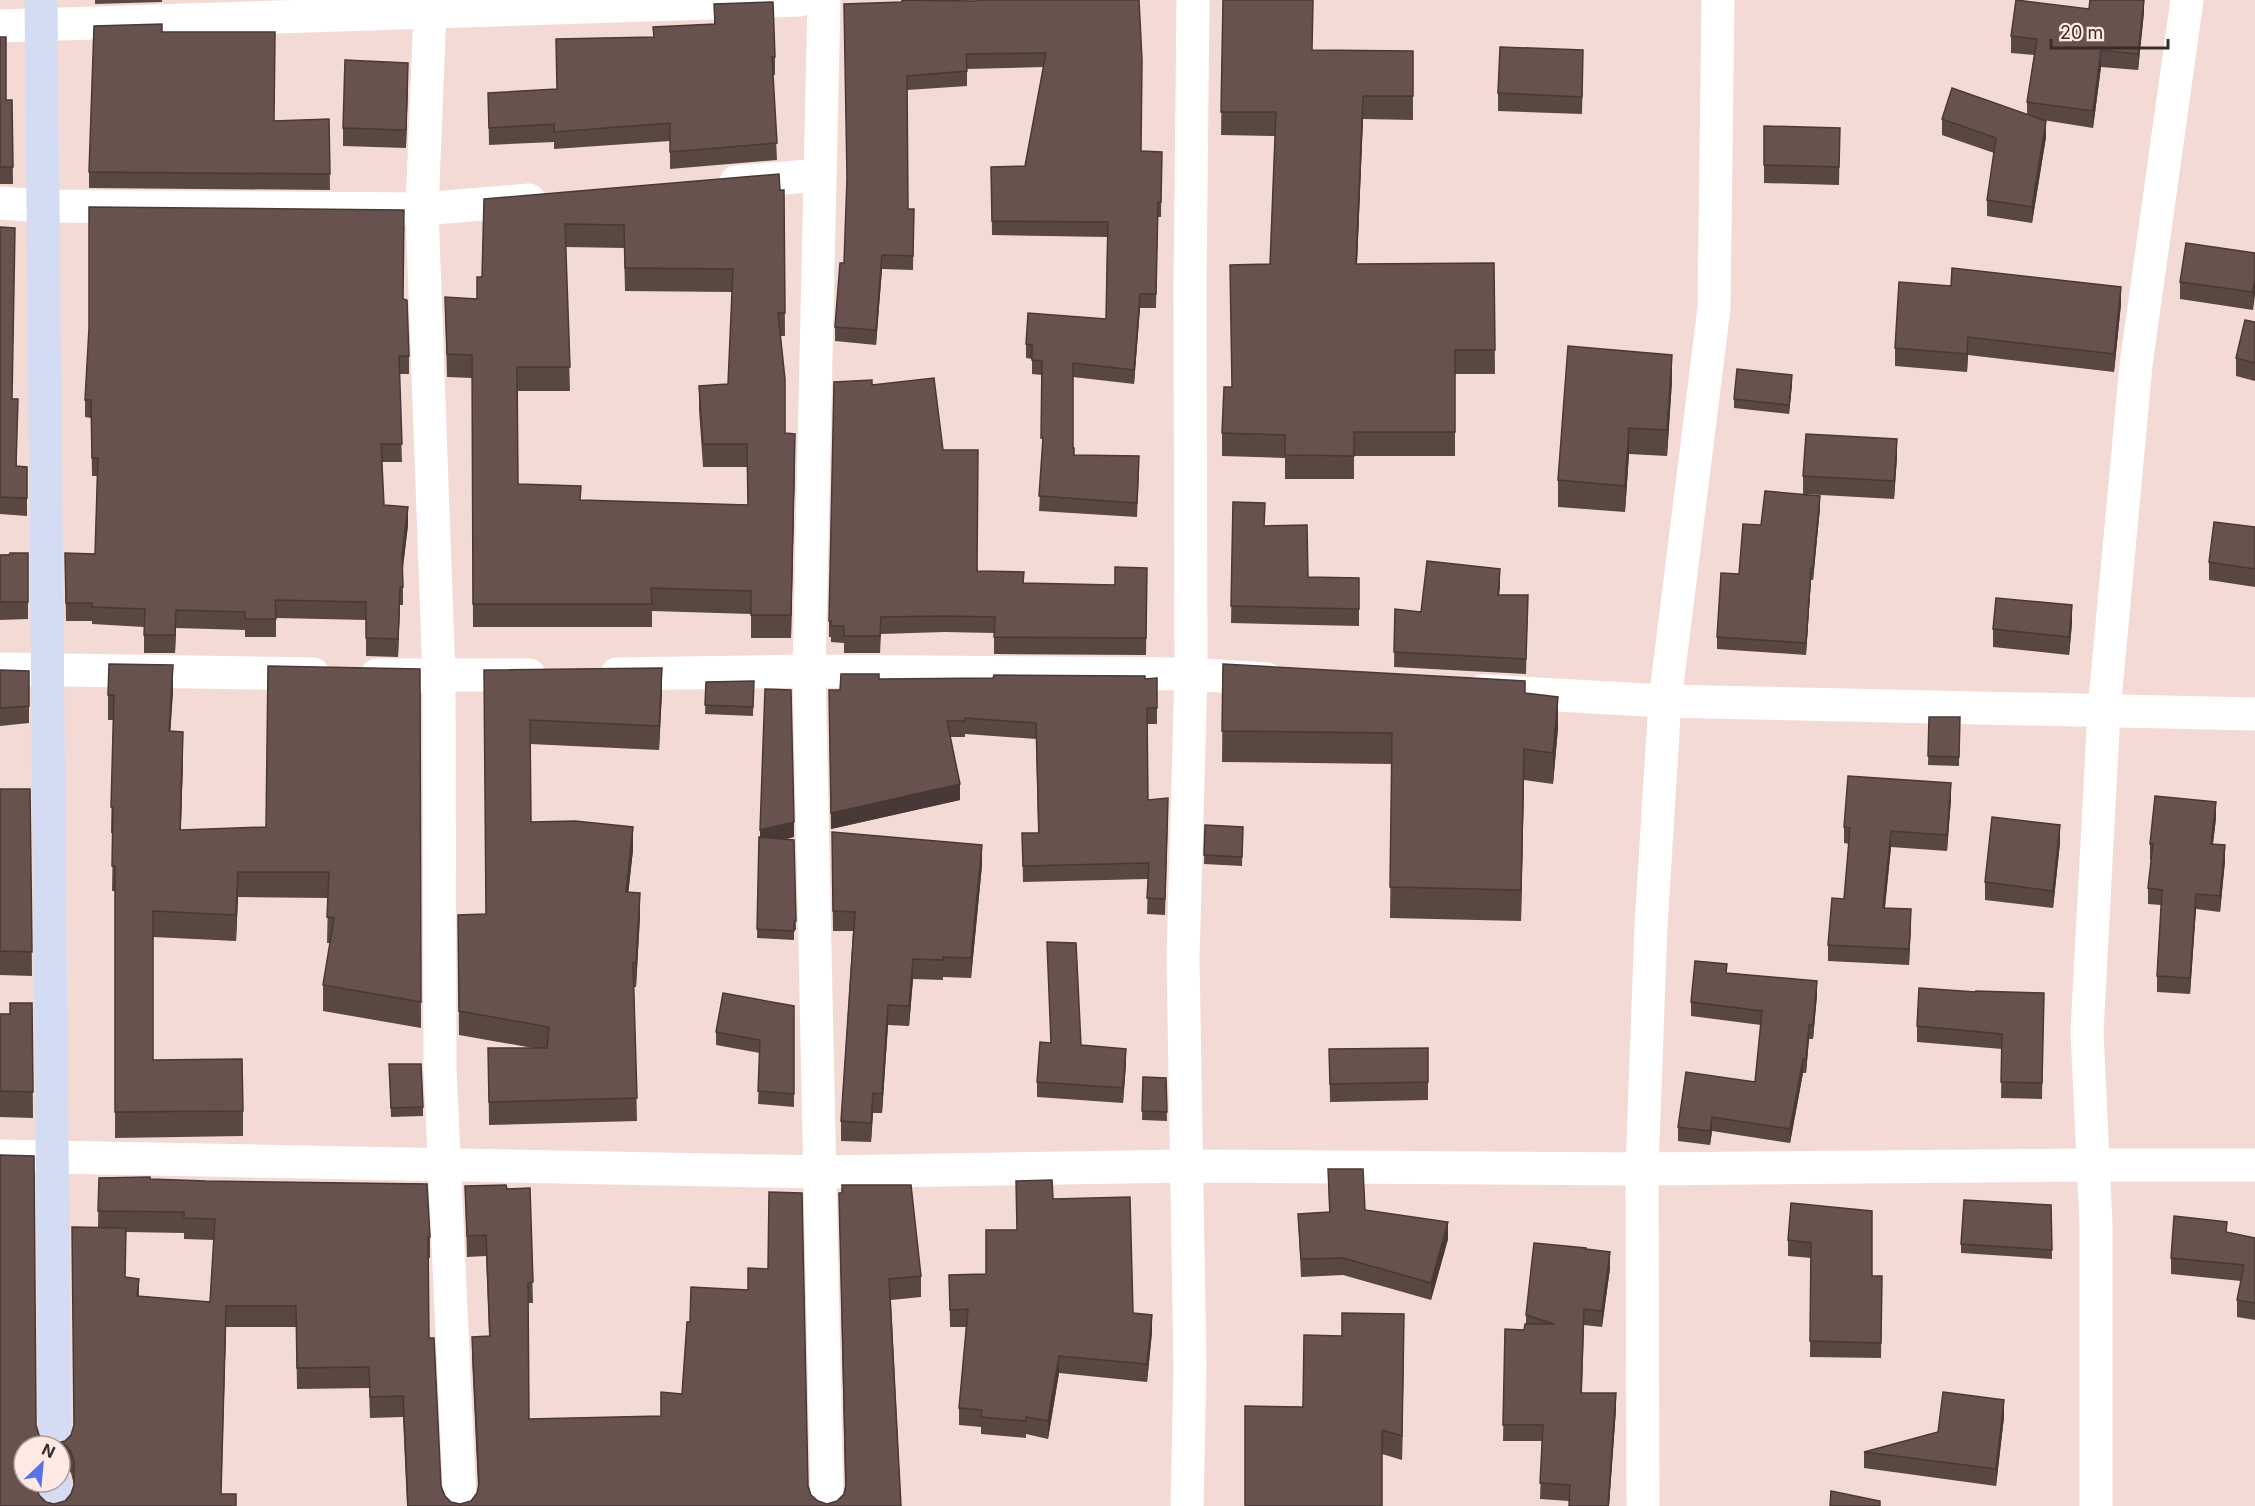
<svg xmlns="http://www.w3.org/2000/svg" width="2255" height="1506" font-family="Inter,sans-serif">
	<rect width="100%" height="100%" fill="#f4dad4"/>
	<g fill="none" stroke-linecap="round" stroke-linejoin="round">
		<g stroke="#fff" stroke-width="33">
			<path d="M824,0L809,671L827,1506"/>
			<path d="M430,12L422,209L439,676L440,1069L460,1506"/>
			<path d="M0,26L800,0"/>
			<path d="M736,182L820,175"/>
			<path d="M0,203L43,206L422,209L529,200"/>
			<path d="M0,669L313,674"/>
			<path d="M617,674L809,671L1191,674L1267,679"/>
			<path d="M377,675H529"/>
			<path d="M1483,691L1665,701L2255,714"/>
			<path d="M0,1156L821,1172L1186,1166L1642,1169L2093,1165H2255"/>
			<path d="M1187,1506L1190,1367L1183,958L1191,674L1190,287L1193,0"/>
			<path d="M1643,1506L1642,1169L1651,926L1665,701L1714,308L1718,0"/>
			<path d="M2096,1506V1224L2087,1032L2104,711L2136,365L2187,0"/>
		</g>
		<g stroke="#d4dcf4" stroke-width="33">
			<path d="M41,0L55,1446"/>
			<path d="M55,1482V1506"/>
		</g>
	</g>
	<g fill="#594742" fill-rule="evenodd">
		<path d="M95,0H162V2L95,4Z"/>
		<path d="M1139,0L1141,151L1162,152L1161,217H1158L1156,308H1140L1134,384L1073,377V448L1074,455L1139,471L1137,517L1039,511L1042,452V375L1032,374V359L1026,358V344L1106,319L1107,237L992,235L991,167L1025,166L1044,67L967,69V86L907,90L908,209H914L913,270L882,269L876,345L835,341V327L844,263L847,182L844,4L976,1Z"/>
		<path d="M1223,0L1312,50L1413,51V120L1363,119L1357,264L1494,263L1495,374H1455V456H1354V479H1285V458L1222,456V433L1232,387L1230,265L1270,264L1275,136L1221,135Z"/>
		<path d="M2144,0V12L2138,70L2101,67L2093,128L2043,120L2046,137L2032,223L1987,216V200L1994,153L1942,135V119L2027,115V102L2034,55L2011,53V36L2089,9Z"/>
		<path d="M714,4L775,57V75H773L777,160L670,169V141L554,149V142L489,145L488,93L557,89L653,37L714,24Z"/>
		<path d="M162,32L274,121L329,119L330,190L89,188V172Z"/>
		<path d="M0,37L6,100H12L13,184H0Z"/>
		<path d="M1583,68L1582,114L1498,111V93Z"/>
		<path d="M408,80L406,148L343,146V128Z"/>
		<path d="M1764,126L1840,128L1839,185L1764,183Z"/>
		<path d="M784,190L785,336H780L785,433L795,457L791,638H751V614L652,611V627H473L472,378L447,377L445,297L477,299L482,277L484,199ZM566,247L624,248L625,291L732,292L728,384L699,386V410L703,467H747L748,505L581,500L518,484V391H570Z"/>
		<path d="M0,227L17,466L27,467V516L0,514Z"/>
		<path d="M2255,253L2253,310L2180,299V282Z"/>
		<path d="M1951,286L2121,304L2114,372L1968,355L1967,372L1895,366V348Z"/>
		<path d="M403,299L409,356V374H399L402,462H382L384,505L408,525L403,569V605H400L398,657L366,656V620L276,618V637H245V630L176,628L175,653H144V627L92,624V621H66L65,553L95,554L97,476H92L91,418L85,417V400Z"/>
		<path d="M2255,322V381L2236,376V358Z"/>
		<path d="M1672,381L1667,456L1629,454L1625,512L1558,507V480Z"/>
		<path d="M1792,384L1789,414L1734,408V399Z"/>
		<path d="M872,385L943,450L978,571L1024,583L1115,585L1147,584L1146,655L994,654V633L944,632L881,634L880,653H844V643L831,642V637H829V621Z"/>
		<path d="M1897,457L1894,499L1803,494V476Z"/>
		<path d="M1233,502L1265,526L1308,577L1359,578V626L1231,623Z"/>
		<path d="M1820,508L1813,580H1811L1806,655L1717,649V637L1739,574L1761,525Z"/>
		<path d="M2255,527V587L2209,580V562Z"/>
		<path d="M28,553V619L0,620V555Z"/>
		<path d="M1500,584L1499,595H1528L1526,674L1394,667L1395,609L1421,612Z"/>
		<path d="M2072,623L2069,655L1993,647V629Z"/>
		<path d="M1223,664L1525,693L1558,728L1553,784L1524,780L1521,921L1390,918L1392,764L1222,762Z"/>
		<path d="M420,669L421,1028L323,1011V985L330,943H327L328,898L238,897L236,941L153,937V1060L243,1111V1136L115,1138V891H112L113,833H111L113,720H108V695L173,691L170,731L183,757L181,830L266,827Z"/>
		<path d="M0,670L29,671V723L0,726Z"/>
		<path d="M484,670L662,692L659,750L530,744L531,822L633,850L628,892L640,916L636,987H634L637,1121L489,1125L488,1048H533L459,1035L458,915L486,914Z"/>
		<path d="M1157,678V724H1147L1148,800L1168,814L1165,915L1147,914L1148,879L1023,882L1022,833H1038L1036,739L965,734V737H950L960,800L831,829L829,706L840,690L879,679Z"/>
		<path d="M754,681L753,716L705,714L706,682Z"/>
		<path d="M1929,717H1960L1959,766L1928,765Z"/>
		<path d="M0,789H30L32,976L0,975Z"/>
		<path d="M1951,799L1947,851L1891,847L1885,908L1911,925L1909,965L1828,961V945L1844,899L1849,844L1844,843V827Z"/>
		<path d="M2216,818L2213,844L2225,861L2220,912L2196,909L2190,994L2157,992V976L2161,905L2148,904V888L2151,860H2150V844Z"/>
		<path d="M1205,825L1243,827L1242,866L1204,864Z"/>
		<path d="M759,837H794L786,839L794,840L796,930H794V940L757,938Z"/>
		<path d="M2060,843L2053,908L1985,900V882Z"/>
		<path d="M832,852L982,865L971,978L943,977V980L913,979L909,1026L888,1025L882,1113H873L871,1142L841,1141V1121L853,931H833Z"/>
		<path d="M1047,942L1081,1045L1126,1064L1123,1103L1037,1097V1082L1051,1043Z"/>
		<path d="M1727,973L1817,995L1813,1039H1809L1806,1073H1803L1790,1143L1712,1131L1710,1145L1678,1141V1127L1755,1082L1761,1025L1691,1016V1002Z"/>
		<path d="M1976,992L2044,993L2042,1099L2001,1098L2002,1049L1917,1042V1026Z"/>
		<path d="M32,1003L33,1118L0,1117V1014H10Z"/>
		<path d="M794,1006V1107L758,1104L760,1053L716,1045V1032Z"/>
		<path d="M1428,1048V1100L1330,1102L1329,1049Z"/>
		<path d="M389,1064L423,1107V1116L391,1117Z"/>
		<path d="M1143,1077L1166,1078L1167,1121L1142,1120Z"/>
		<path d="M0,1155L34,1156L36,1425L39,1435L45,1441L52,1443V1446H24V1482H36L39,1495L46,1502L54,1504L65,1501L71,1494L74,1485L71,1473L65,1466L60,1465V1446H58V1443L65,1441L71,1435L74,1426L72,1227H98L99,1178L150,1177V1179L206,1181L427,1184L430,1237V1258H428L429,1338H434L441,1486L445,1496L451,1502L460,1504L471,1501L477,1493L478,1488L472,1358V1337L489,1336L486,1256L467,1257L465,1186L506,1185L507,1189L530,1188L533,1303H528L529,1419L661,1416V1392L682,1394L687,1322H690L691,1287L748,1290V1268L768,1269L769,1192L802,1193L808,1486L811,1495L818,1501L827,1504L837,1501L844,1494L845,1487L839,1193H842V1185H911L921,1276V1297L891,1300L901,1506H407L403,1417L370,1418L369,1388L297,1389L296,1327H226L221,1494H236V1506H0ZM126,1232L184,1233V1239L214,1240L210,1302L139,1296V1279L125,1277Z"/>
		<path d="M1328,1169L1365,1210L1448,1239L1431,1300L1343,1275L1301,1277L1298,1214L1329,1212Z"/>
		<path d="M1016,1181L1053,1199L1133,1313L1152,1332L1147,1382L1059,1373L1048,1439L1026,1434V1438L981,1434V1427L959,1425V1408L966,1327H950L949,1275L986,1274L1017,1230Z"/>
		<path d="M1791,1203L1872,1276H1882L1881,1358L1810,1357L1811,1258L1788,1256V1240Z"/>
		<path d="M2051,1205L2052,1259L1961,1253V1244Z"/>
		<path d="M2227,1232L2255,1238V1320L2237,1317V1300L2241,1281L2171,1274V1258Z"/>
		<path d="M1586,1249L1610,1268L1602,1327L1584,1325L1582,1393L1616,1409L1609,1506H1569V1501L1540,1499L1542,1441H1503L1505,1329L1524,1330L1526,1324V1315Z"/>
		<path d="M1404,1338L1402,1460L1382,1454L1303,1407Z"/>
		<path d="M2004,1417L1996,1486L1864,1468V1452Z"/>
	</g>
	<g fill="#493936">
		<path d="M2144,0V12L2138,70V54Z"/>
		<path d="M2101,50V67L2093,128V111Z"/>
		<path d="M408,63V80L406,148V130Z"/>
		<path d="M1363,96V119L1356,287V264Z"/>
		<path d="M2046,121V137L2032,223V207Z"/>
		<path d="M882,255V269L876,345V330Z"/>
		<path d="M2255,277V295L2253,310V292Z"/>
		<path d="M2121,287V304L2114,372V354Z"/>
		<path d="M1140,294V308L1134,384V370Z"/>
		<path d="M1968,337V355L1967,372V354Z"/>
		<path d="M1672,355V381L1667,456V430Z"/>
		<path d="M1792,375V384L1789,414V405Z"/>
		<path d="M1629,428V454L1625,512V486Z"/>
		<path d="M795,434V457L791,638V615Z"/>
		<path d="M1897,439V457L1894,499V481Z"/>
		<path d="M1820,496V508L1813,580V568Z"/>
		<path d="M408,507V525L402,572V555Z"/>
		<path d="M1811,568V580L1806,655V643Z"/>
		<path d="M1500,569V584L1498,610V595Z"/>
		<path d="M400,587V605L398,657V639Z"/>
		<path d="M2072,605V623L2069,655V637Z"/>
		<path d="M176,610V628L175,653V635Z"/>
		<path d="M173,665V691L169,756V731Z"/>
		<path d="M662,668V692L659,750V726Z"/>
		<path d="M1558,697V728L1553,784V753Z"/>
		<path d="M183,732V757L180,856V830Z"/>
		<path d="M1524,749V780L1521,921V890Z"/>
		<path d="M1951,783V799L1947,851V835Z"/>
		<path d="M960,784V800L831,829V813Z"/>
		<path d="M2216,802V818L2211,859V844Z"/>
		<path d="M794,822V837L760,845V830Z"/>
		<path d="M2060,825V843L2053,908V891Z"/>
		<path d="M633,827V850L626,915V892Z"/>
		<path d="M1891,831V847L1883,924V908Z"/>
		<path d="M982,845V865L971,978V958Z"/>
		<path d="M2225,845V861L2220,912V896Z"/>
		<path d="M238,872V897L236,941V915Z"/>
		<path d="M640,893V916L636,987V963Z"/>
		<path d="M2196,894V909L2190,994V978Z"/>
		<path d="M1911,909V925L1909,965V949Z"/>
		<path d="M913,959V979L909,1026V1006Z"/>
		<path d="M1817,981V995L1813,1039V1025Z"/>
		<path d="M888,1005V1025L882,1113V1094Z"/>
		<path d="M1809,1025V1039L1806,1073V1059Z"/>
		<path d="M1126,1049V1064L1123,1103V1088Z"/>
		<path d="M1803,1059V1073L1790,1143V1129Z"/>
		<path d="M873,1093V1113L871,1142V1123Z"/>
		<path d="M1712,1117V1131L1710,1145V1131Z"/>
		<path d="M1448,1222V1239L1431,1300V1283Z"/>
		<path d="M1610,1252V1268L1602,1327V1311Z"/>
		<path d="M226,1306V1327L221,1506Z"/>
		<path d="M1404,1314V1338L1402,1460V1436Z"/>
		<path d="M1152,1315V1332L1147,1382V1364Z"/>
		<path d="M1059,1356V1373L1048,1439V1421Z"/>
		<path d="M1616,1393V1409L1609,1506H1608Z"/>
		<path d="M2004,1400V1417L1996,1486V1469Z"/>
	</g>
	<g fill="#68524d" stroke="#493936" stroke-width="1.5" fill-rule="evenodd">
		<path d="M902,0L976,1V0H1139L1142,60L1141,151L1162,152L1161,202H1158L1156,294H1140L1134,370L1073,363V448H1074V455L1139,456L1137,503L1039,496L1043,438H1041L1042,361L1032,360V345L1026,344L1028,313L1106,319L1108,222L992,221L991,167L1025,166L1046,53L966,54L967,71L907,76L908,209H914L913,256L882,255L876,330L835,327L840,263H844L847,178L844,4L902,2Z"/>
		<path d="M1223,0H1313L1312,50L1413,51V96H1363L1356,264L1494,263L1495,350H1455V432H1354V456L1285,455V435L1222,433L1224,387H1232L1230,265L1270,264L1276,112H1221Z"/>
		<path d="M2016,0L2089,9L2090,0H2144L2138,54L2101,50L2093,111L2027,102L2037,39L2011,36Z"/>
		<path d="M773,2L775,57H772L777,143L670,152V123L554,132V124L489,128L488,93L557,89L556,39L654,37L653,27L715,24L714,4Z"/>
		<path d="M162,24V32H275L274,121L329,119L330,174L89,172L94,26Z"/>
		<path d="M0,37H6V100H12L13,167H0Z"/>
		<path d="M1500,47L1583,50L1582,97L1498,93Z"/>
		<path d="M345,60L408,63L406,130L343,128Z"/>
		<path d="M1952,88L2046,121L2032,207L1987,200L1996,138L1942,119Z"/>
		<path d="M1764,126L1840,128L1839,167L1764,165Z"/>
		<path d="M779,174L780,190H784L785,313H778L785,379V433L795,434L791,615H751V591L651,588L652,604H473L472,355L447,354L445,297L477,299V277H482L484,199ZM565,224L624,225L625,268L733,269L728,384L699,386L703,444H747L748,505L580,500L581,486L518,484L517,367H570Z"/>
		<path d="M89,207L404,210L403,299L407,300L409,356H399L402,444H381L384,505L408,507L402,555L403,587H400L398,639L366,638V602L275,600L276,619H245V612L176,610L175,635H144L145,609L92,607V603H66L65,553L95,554L98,458H92L91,400H85L89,328Z"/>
		<path d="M0,227L15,228L12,399H18L16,466L27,467V498L0,497Z"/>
		<path d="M2186,243L2255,253V277L2253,292L2180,282Z"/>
		<path d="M1952,268L2121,287L2114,354L1968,337L1967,354L1895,348L1899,282L1951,286Z"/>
		<path d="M2245,320L2255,322V363L2236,358Z"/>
		<path d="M1568,346L1672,355L1667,430L1629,428L1625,486L1558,480Z"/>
		<path d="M1737,369L1792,375L1789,405L1734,399Z"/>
		<path d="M934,378L943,450H978L977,571L1024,572L1023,583L1115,585V567L1147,568L1146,638L994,637L995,617L944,616L881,617L880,636H844V626H831V621H829L834,382L872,380V385Z"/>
		<path d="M1806,434L1897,439L1894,481L1803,476Z"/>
		<path d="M1765,491L1820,496L1813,568H1811L1806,643L1717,637L1721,573L1739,574L1743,524L1761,525Z"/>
		<path d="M1233,502L1265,503L1264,526L1307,525L1308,577L1359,578V609L1231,606Z"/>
		<path d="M2214,522L2255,527V569L2209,562Z"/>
		<path d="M10,553H28V602H0V555H9Z"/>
		<path d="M1427,561L1500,569L1498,595H1528L1526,659L1394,652L1395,609L1421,612Z"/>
		<path d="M1996,598L2072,605L2069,637L1993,629Z"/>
		<path d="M109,664L173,665L169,731L183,732L180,830L266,827L268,666L420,669L421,1002L323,985L334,918L327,917L329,872H238L236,915L153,911V1060L242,1059L243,1111L115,1112V866H112L113,807H111L114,695H108Z"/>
		<path d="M1223,664L1525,681V693L1558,697L1553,753L1524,749L1521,890L1390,887L1392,733L1222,731Z"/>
		<path d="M662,668L659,726L530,720L531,822L575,821L633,827L626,892L640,893L636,963H633L637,1098L489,1102L488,1048H547L549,1027L459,1011L458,915L486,914L484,670Z"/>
		<path d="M0,670L29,671V706L0,708Z"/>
		<path d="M841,674H879V679L993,678L994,675L1145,676V679L1157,678V708H1147L1148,800L1168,798L1165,899L1147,898L1149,863L1023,866L1022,833H1039L1036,723L965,718V721H947L960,784L831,813L829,690H840Z"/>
		<path d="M754,681L753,707L705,705L706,682Z"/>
		<path d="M765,689L791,690L794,822L760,830Z"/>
		<path d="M1929,717H1960L1959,757L1928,756Z"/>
		<path d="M1848,776L1951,783L1947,835L1891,831L1883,908L1911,909L1909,949L1828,945L1832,898L1844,899L1850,828L1844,827Z"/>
		<path d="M0,789H30L32,952L0,951Z"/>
		<path d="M2155,796L2216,802L2211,844L2225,845L2220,896L2196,894L2190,978L2157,976L2162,890L2148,888L2153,844H2150Z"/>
		<path d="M1992,817L2060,825L2053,891L1985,882Z"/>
		<path d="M1205,825L1243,827L1242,857L1204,855Z"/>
		<path d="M832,832L982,845L971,958L943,957V960L913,959L909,1006L888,1005L882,1094L873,1093L871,1123L841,1121L855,912L833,911Z"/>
		<path d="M759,837L794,840L796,921H794V931L757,929Z"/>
		<path d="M1047,942L1076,943L1081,1045L1126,1049L1123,1088L1037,1082L1040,1042L1051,1043Z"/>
		<path d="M1695,961L1727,964L1726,973L1817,981L1813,1025H1809L1806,1059H1803L1790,1129L1712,1117L1710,1131L1678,1127L1686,1072L1755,1082L1762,1011L1691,1002Z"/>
		<path d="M1919,988L1976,992V991L2044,993L2042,1083L2001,1082L2002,1034L1917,1026Z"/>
		<path d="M723,993L794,1006V1094L758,1091L760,1040L716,1032Z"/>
		<path d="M10,1003H32L33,1092L0,1091V1014H10Z"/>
		<path d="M1428,1048V1082L1330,1084L1329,1049Z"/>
		<path d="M389,1064H421L423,1107L391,1108Z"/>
		<path d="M1143,1077L1166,1078L1167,1112L1142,1111Z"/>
		<path d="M0,1155L34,1156L36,1425L39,1435L45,1441L52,1443L45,1446H24V1482H36L39,1495L46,1502L54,1504L65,1501L71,1494L74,1485V1461L71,1452L65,1445L58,1443L65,1441L71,1435L74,1425L72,1227L126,1228L125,1277L139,1279L137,1296L210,1302L215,1219L184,1218V1212L98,1211L99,1178L150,1177V1179L206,1181L427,1184L430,1237H428L429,1338H434L441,1486L445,1496L451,1502L460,1504L471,1501L477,1493L479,1484L472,1337L490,1336L486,1235L467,1236L465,1186L506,1185L507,1189L530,1188L533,1282L528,1283L529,1419L661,1416V1392L682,1394L687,1322H690L691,1287L748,1290V1268L768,1269L769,1192L802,1193L808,1486L811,1495L818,1501L827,1504L837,1501L844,1494L846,1485L839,1193H842V1185H911L921,1276L889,1279L901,1506H408L403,1396L370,1397L369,1367L297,1368L296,1306H226L221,1494H236V1506H0Z"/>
		<path d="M1328,1169H1363L1365,1210L1448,1222L1431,1283L1343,1258L1301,1259L1298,1214L1330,1212Z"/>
		<path d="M1052,1180L1053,1199L1130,1197L1133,1313L1152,1315L1147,1364L1059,1356L1048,1421L1026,1417V1421L981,1417L982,1410L959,1408L968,1309L950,1310L949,1275L986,1274V1230H1017L1016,1181Z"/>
		<path d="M1964,1200L2051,1205L2052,1250L1961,1244Z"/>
		<path d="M1791,1203L1872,1211V1276H1882L1881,1343L1810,1341L1811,1243L1788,1240Z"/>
		<path d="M2174,1216L2227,1222L2226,1232L2255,1238V1303L2237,1300L2244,1265L2171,1258Z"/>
		<path d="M1534,1243L1586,1248V1249L1610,1252L1602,1311L1584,1309L1581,1393H1616L1608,1506H1569L1570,1485L1540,1483L1543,1425H1503L1505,1329L1524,1330L1525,1324H1554L1526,1315Z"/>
		<path d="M1342,1313L1404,1314L1402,1436L1382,1430V1506H1245V1406L1303,1407L1304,1335L1342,1336Z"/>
		<path d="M1943,1392L2004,1400L1996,1469L1864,1452L1938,1432Z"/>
		<path d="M1831,1491L1880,1501V1506H1830Z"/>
	</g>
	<g transform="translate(42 1464) rotate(26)"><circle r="28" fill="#fee9e4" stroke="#ae9d9a" stroke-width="1.5"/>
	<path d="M0-4.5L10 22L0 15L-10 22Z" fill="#5873e9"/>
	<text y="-9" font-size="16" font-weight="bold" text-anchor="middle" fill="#362c2a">N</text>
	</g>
	<path d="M2051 39v9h117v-9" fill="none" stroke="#362c2a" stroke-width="3"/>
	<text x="2060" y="39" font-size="18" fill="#362c2a" stroke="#fee9e4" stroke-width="4.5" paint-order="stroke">20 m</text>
</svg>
